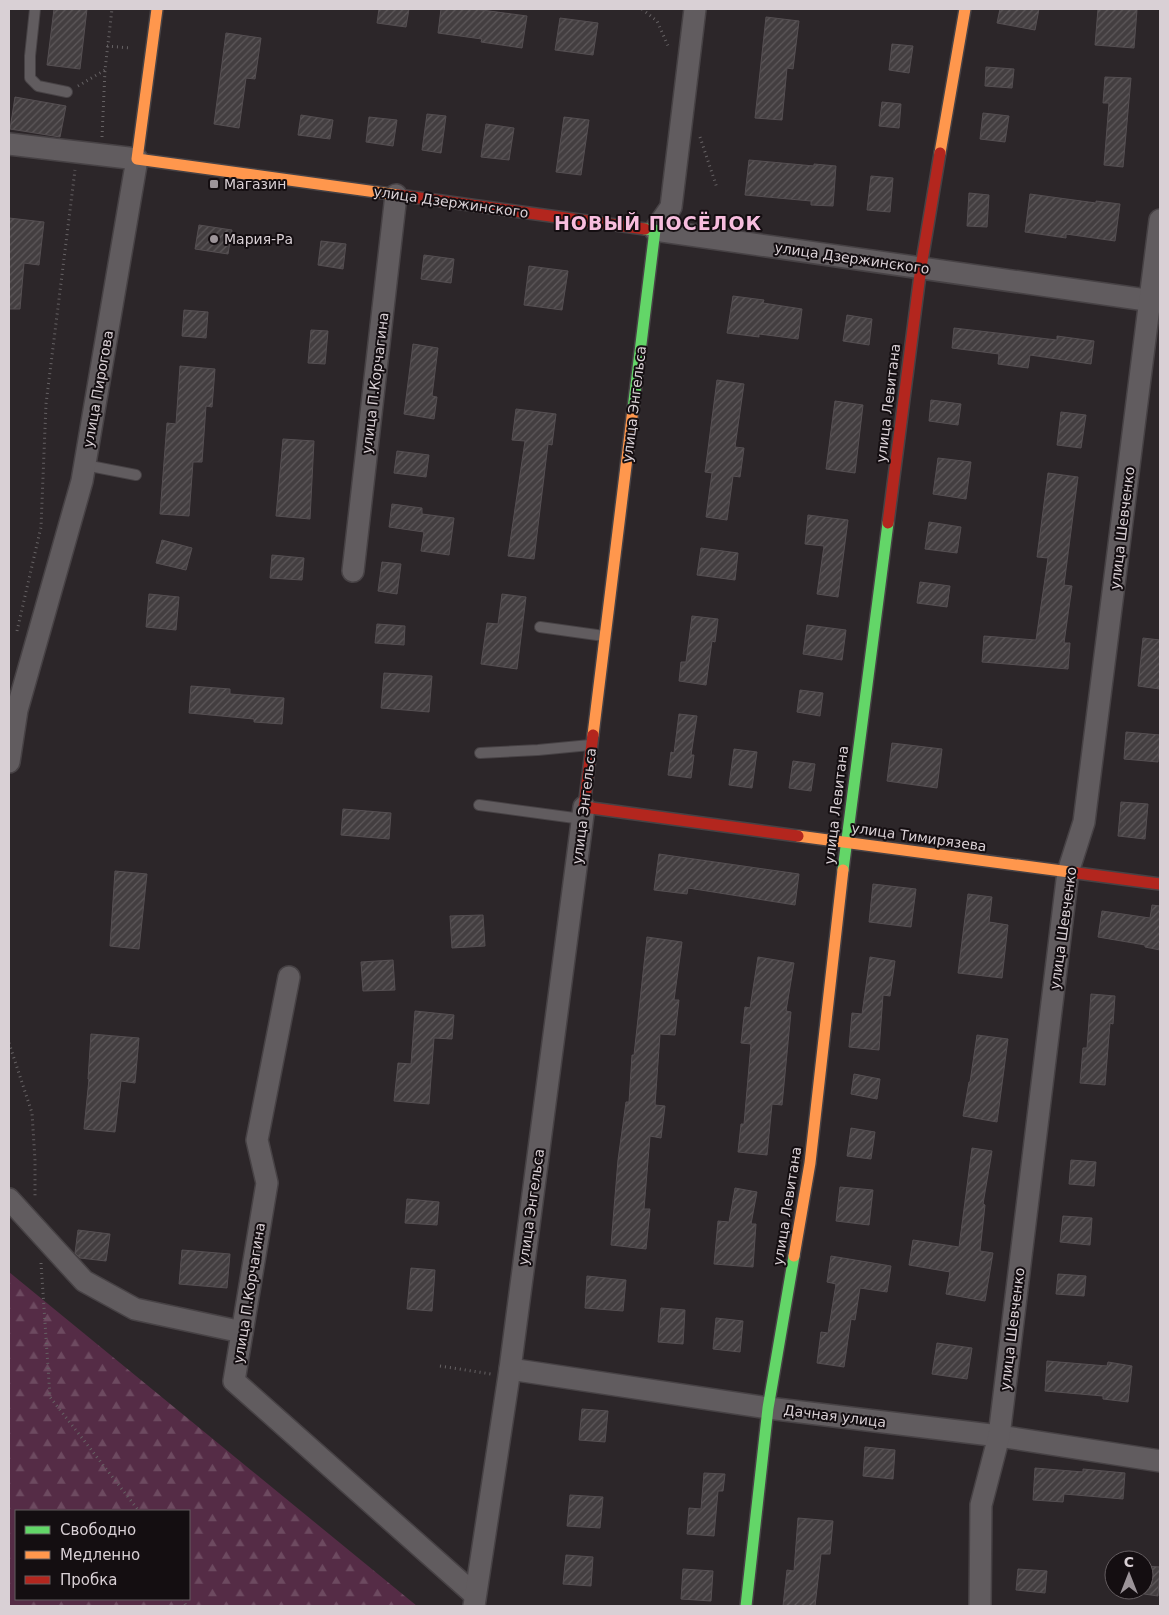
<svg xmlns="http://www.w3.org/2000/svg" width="1169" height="1615" font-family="'DejaVu Sans',sans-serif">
	<defs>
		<pattern id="forest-firs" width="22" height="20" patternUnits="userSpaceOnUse" patternTransform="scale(1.25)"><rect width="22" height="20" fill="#552c46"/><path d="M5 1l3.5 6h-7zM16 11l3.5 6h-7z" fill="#6d4a60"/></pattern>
		<pattern id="building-hatch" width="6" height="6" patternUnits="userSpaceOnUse" patternTransform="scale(1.25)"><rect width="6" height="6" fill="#433e40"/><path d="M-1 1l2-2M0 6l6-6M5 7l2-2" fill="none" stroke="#5e595b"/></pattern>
	</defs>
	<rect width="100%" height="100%" fill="#2c2629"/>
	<path fill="url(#forest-firs)" fill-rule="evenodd" d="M9,1272L417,1606H9ZM16,1511H189V1599H16Z"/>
	<g fill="url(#building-hatch)" stroke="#554f52">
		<path d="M54,9H87L80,69L47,65Z"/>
		<path d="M379,9H409L406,27L377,23Z"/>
		<path d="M441,9H474L527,16L522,48L481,42L482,39L438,33Z"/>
		<path d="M1000,9H1039L1035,30L997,23Z"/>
		<path d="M1098,9L1137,10L1134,48L1095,45Z"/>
		<path d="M766,17L799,21L793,69L787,68L782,120L755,118Z"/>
		<path d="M560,18L598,23L593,55L555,50Z"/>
		<path d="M226,33L261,38L255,79L246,78L239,128L214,124Z"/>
		<path d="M892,44L913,46L909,73L889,70Z"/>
		<path d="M986,67L1014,69L1012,88L985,86Z"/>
		<path d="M1105,77L1131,78L1123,167L1104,165L1109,103H1103Z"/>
		<path d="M15,97L66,106L60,137L10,129Z"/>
		<path d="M882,102L901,104L899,128L879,126Z"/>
		<path d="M983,113L1009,116L1005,142L980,139Z"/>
		<path d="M427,114L446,116L441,153L422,150Z"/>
		<path d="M301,115L333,120L330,139L298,135Z"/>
		<path d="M369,117L397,120L393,146L366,142Z"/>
		<path d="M564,117L589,120L581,175L556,172Z"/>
		<path d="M486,124L514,128L509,160L481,157Z"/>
		<path d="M749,160L814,166V164L836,166L833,206L811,205V201L745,195Z"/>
		<path d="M871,176L893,178L890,212L867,210Z"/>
		<path d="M969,193L989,195L987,227L967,226Z"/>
		<path d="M1030,194L1096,203V201L1120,204L1115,241L1066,234V238L1025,232Z"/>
		<path d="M9,218L44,222L39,265L24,263L20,309H9Z"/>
		<path d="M199,225L232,230L228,254L195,249Z"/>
		<path d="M321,241L346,244L343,269L318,265Z"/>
		<path d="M424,255L454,259L451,283L421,279Z"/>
		<path d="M529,266L568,271L562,310L524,305Z"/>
		<path d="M733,296L764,300L763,303L802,309L798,339L759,334V337L727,333Z"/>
		<path d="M184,310L208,312L206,338L182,336Z"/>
		<path d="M847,315L872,319L869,345L843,341Z"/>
		<path d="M954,328L1057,340V336L1094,341L1091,364L1030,355L1028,368L998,364L999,354L952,348Z"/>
		<path d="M311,330L328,331L325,364L308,363Z"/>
		<path d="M413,344L438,348L432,396L437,397L434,419L404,414Z"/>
		<path d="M180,366L215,369L212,407L206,406L202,462H193L189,516L160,514L167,423L176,424Z"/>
		<path d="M717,380L744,384L735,447L744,448L740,477L733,476L727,520L706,517L712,473L705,472Z"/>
		<path d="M931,400L961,404L958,425L929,421Z"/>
		<path d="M835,401L863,405L855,473L826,469Z"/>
		<path d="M516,409L556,414L552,445L548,444L534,559L508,556L525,441L512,440Z"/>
		<path d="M1061,412L1086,415L1081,448L1057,445Z"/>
		<path d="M283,439L314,441L310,519L276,516Z"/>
		<path d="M397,451L429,455L426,477L394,473Z"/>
		<path d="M938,458L971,462L966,499L933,494Z"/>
		<path d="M1048,473L1078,477L1064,585L1072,586L1064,643H1070L1068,669L982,662L984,636L1036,640L1048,558L1037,557Z"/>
		<path d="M392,504L422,508V514L454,518L449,555L421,551L424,532L389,527Z"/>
		<path d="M808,515L848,520L838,597L817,594L824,546L805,544Z"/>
		<path d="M929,522L961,527L957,553L925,549Z"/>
		<path d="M162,540L192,548L186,570L156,563Z"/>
		<path d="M701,548L738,553L735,580L697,575Z"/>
		<path d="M272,555L304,558L302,580L270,578Z"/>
		<path d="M382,562L401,564L397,594L378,591Z"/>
		<path d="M920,582L950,586L947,607L917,603Z"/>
		<path d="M149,594L179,597L176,630L146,627Z"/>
		<path d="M502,594L526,597L517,669L481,664L487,623L498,624Z"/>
		<path d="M692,616L718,619L715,642L712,641L706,685L679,681L681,662H686Z"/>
		<path d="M377,624L405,626L404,645L375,643Z"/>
		<path d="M807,625L846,630L842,660L803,654Z"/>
		<path d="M1143,638L1160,640V689L1138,686Z"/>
		<path d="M384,673L432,676L429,712L381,708Z"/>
		<path d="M191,686L230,689V694L284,698L282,724L254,722V719L189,713Z"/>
		<path d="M800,690L823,693L820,716L797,712Z"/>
		<path d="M679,714L697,716L691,755H694L691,778L668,775L671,752L674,753Z"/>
		<path d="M1126,732L1160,735L1158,762L1124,759Z"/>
		<path d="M892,743L942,749L937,788L887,781Z"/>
		<path d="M734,749L757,752L752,788L729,785Z"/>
		<path d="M793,761L815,764L811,791L789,788Z"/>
		<path d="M1121,802L1148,804L1145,839L1118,836Z"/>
		<path d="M343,809L391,813L389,839L341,835Z"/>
		<path d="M659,854L799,874L795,905L688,888L687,894L654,890Z"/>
		<path d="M115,871L147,874L139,949L110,946Z"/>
		<path d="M873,884L916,889L911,927L869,922Z"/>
		<path d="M968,894L992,897L989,922L1008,925L1002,978L958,973Z"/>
		<path d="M1152,905L1160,906V950L1145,947V945L1098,937L1102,911L1150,918Z"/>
		<path d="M483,915L485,946L452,948L450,916Z"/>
		<path d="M647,937L682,942L674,1000H679L675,1035L660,1034L655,1105L665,1106L661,1138L650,1136L644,1209H650L646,1249L611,1245L618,1160L626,1102H629L632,1055H634Z"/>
		<path d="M758,957L794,963L786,1011L791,1012L782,1105L772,1104L767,1155L738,1152L741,1124H744L751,1044L741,1043L745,1007L750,1008Z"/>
		<path d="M870,957L895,961L890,996L883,995L879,1050L849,1047L852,1013L862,1014Z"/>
		<path d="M393,960L395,990L363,991L361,962Z"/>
		<path d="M1091,994L1115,996L1113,1024L1110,1023L1105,1085L1080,1083L1083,1048H1087Z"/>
		<path d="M415,1011L454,1015L452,1039L434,1038L429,1104L394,1101L398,1063L411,1064Z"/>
		<path d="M91,1034L139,1038L135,1083L121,1081L115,1132L84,1129L89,1079H88Z"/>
		<path d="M977,1035L1008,1039L997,1122L963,1116L969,1082H970Z"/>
		<path d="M854,1074L880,1079L877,1099L851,1094Z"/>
		<path d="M851,1128L875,1132L871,1159L847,1156Z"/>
		<path d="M972,1148L992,1151L983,1204L985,1205L980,1251L993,1253L985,1301L946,1294L950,1272L909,1265L913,1240L959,1247Z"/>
		<path d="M1071,1160L1096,1162L1094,1186L1069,1184Z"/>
		<path d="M840,1187L873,1190L869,1225L836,1221Z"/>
		<path d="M735,1188L757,1192L751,1224H756L753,1267L714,1264L718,1221L729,1222Z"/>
		<path d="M407,1199L439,1202L437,1225L405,1223Z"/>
		<path d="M1063,1216L1092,1218L1090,1245L1060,1242Z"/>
		<path d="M78,1230L110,1234L106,1261L80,1258L75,1253Z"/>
		<path d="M182,1250L230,1254L227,1288L179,1284Z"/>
		<path d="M831,1256L891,1266L887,1292L860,1288L855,1320L851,1319L844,1367L817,1363L821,1332L828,1333L836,1284L827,1282Z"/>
		<path d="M411,1268L435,1270L432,1311L407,1309Z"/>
		<path d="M1058,1274L1086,1276L1084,1296L1056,1294Z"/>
		<path d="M587,1276L626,1280L623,1311L585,1308Z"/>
		<path d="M661,1308L685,1310L683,1344L658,1342Z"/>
		<path d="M716,1318L743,1321L740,1352L713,1349Z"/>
		<path d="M937,1343L972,1348L967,1379L932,1374Z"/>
		<path d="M1047,1361L1107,1366L1108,1362L1132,1366L1128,1402L1103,1399V1396L1045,1391Z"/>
		<path d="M582,1409L608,1411L605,1442L579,1440Z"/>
		<path d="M865,1447L895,1450L893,1479L863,1476Z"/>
		<path d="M1035,1468L1083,1472V1469L1125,1473L1123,1499L1064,1494L1063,1502L1033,1500Z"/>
		<path d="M704,1473L725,1474L723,1491H718L714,1536L687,1534L689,1508L701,1509Z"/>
		<path d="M570,1495L603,1497L600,1528L567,1526Z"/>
		<path d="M798,1518L833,1521L830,1554H821L815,1606H783L787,1570L794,1571Z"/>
		<path d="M566,1555L593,1557L591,1586L563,1584Z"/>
		<path d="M1144,1566L1160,1567L1158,1596L1144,1594Z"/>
		<path d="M683,1569L713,1571L711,1601L681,1599Z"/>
		<path d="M1018,1569L1047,1571L1045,1593L1016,1590Z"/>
	</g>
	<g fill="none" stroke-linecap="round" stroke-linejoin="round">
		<g stroke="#474245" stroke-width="12">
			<g id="lane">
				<path d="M35,9L30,56V78L38,86L67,92"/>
				<path d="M85,465L136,475"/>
				<path d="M540,627L604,636"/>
				<path d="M480,753L538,750L590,745"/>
				<path d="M479,805L582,819"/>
			</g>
		</g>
		<g stroke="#474245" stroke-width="24">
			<g id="street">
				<path d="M695,9L671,207L655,230L1160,302"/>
				<path d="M9,144L137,159L82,481L17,710L9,762"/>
				<path d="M353,571L396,195"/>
				<path d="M289,977L257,1140L267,1183L234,1381L475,1595"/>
				<path d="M9,1199L84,1281L135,1309L242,1332"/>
				<path d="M510,1369L768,1408L999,1436L1160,1461"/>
				<path d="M474,1606L510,1369L584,807"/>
				<path d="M980,1606L981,1505L999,1436L1068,872L1084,822L1160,220"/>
			</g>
		</g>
		<g stroke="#474245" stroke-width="14">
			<g id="fast">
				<path d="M633,409L655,230L645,229"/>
				<path d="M843,870L888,523"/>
				<path d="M746,1606L768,1408L794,1256"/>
			</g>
		</g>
		<g stroke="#474245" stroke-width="14">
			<g id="slow">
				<path d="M157,9L137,159L398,195"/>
				<path d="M940,153L965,9"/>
				<path d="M593,735L633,409"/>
				<path d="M798,836L1077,873"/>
				<path d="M794,1256L810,1163L843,870"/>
			</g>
		</g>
		<g stroke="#474245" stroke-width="14">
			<g id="jam">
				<path d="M398,195L645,229"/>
				<path d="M888,523L921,267L940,153"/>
				<path d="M593,735L584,807L798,836"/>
				<path d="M1077,873L1160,884"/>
			</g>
		</g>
		<g stroke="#666264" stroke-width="3" stroke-dasharray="1 4" stroke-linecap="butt">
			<path d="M642,9L657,21L669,48"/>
			<path d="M107,46L130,48"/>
			<path d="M78,86L105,70"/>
			<path d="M102,137L105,70L112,9"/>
			<path d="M700,137L717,188"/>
			<path d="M17,631L41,527L46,404L75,170"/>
			<path d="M9,1043L32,1113L35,1160V1198"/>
			<path d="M41,1263L50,1397L139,1511"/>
			<path d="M440,1366L491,1374"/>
			<path d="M183,1599L186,1606"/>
		</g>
		<use href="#lane" stroke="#615c5f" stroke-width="10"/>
		<use href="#street" stroke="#615c5f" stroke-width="21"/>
		<use href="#fast" stroke="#63d668" stroke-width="11"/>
		<use href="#slow" stroke="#ff974d" stroke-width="11"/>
		<use href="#jam" stroke="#b3261e" stroke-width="11"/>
	</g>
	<g fill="#9c9499" stroke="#140e11" stroke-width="2">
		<rect x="209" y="179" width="10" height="10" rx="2.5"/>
		<circle cx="214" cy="239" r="5"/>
	</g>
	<g text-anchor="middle" stroke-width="4" stroke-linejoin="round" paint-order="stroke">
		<g font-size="14" fill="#d9d0d5" stroke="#140e11" text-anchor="start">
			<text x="224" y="189">Магазин</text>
			<text x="224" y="244">Мария-Ра</text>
		</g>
		<g font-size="14" fill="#d9d0d5" stroke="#140e11">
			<text transform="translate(451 202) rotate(8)" y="5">улица Дзержинского</text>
			<text transform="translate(852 258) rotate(8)" y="5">улица Дзержинского</text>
			<text transform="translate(375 383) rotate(-83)" y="5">улица П.Корчагина</text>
			<text transform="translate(98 389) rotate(-80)" y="5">улица Пирогова</text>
			<text transform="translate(888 403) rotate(-83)" y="5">улица Левитана</text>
			<text transform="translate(634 404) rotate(-83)" y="5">улица Энгельса</text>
			<text transform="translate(1122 528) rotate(-83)" y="5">улица Шевченко</text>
			<text transform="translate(836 805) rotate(-83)" y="5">улица Левитана</text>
			<text transform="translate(584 806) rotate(-83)" y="5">улица Энгельса</text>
			<text transform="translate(919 837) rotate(8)" y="5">улица Тимирязева</text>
			<text transform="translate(1063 928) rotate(-82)" y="5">улица Шевченко</text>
			<text transform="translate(787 1206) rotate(-81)" y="5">улица Левитана</text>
			<text transform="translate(531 1207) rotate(-82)" y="5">улица Энгельса</text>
			<text transform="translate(249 1293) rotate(-81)" y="5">улица П.Корчагина</text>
			<text transform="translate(1012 1329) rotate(-83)" y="5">улица Шевченко</text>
			<text transform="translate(835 1416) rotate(7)" y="5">Дачная улица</text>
		</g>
		<g font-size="19" font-weight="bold" letter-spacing="1" fill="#f7bdde" stroke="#140e11">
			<text x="658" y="230">НОВЫЙ ПОСЁЛОК</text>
		</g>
	</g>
	<rect width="1169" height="1615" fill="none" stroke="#d9d0d5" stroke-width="20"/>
	<rect x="15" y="1510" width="175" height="90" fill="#140e11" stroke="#635c5f"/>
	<rect x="25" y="1526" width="25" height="8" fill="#63d668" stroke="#635c5f"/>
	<text x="60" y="1535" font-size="15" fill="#d9d0d5">Свободно</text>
	<rect x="25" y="1551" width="25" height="8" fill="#ff974d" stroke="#635c5f"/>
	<text x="60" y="1560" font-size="15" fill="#d9d0d5">Медленно</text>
	<rect x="25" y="1576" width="25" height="8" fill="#b3261e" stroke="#635c5f"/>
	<text x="60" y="1585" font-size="15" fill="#d9d0d5">Пробка</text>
	<g transform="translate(1129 1575)"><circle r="24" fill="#140e11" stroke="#635c5f"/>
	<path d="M0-4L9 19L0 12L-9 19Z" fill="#9c9499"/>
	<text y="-8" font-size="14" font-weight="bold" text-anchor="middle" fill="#d9d0d5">С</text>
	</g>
</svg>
